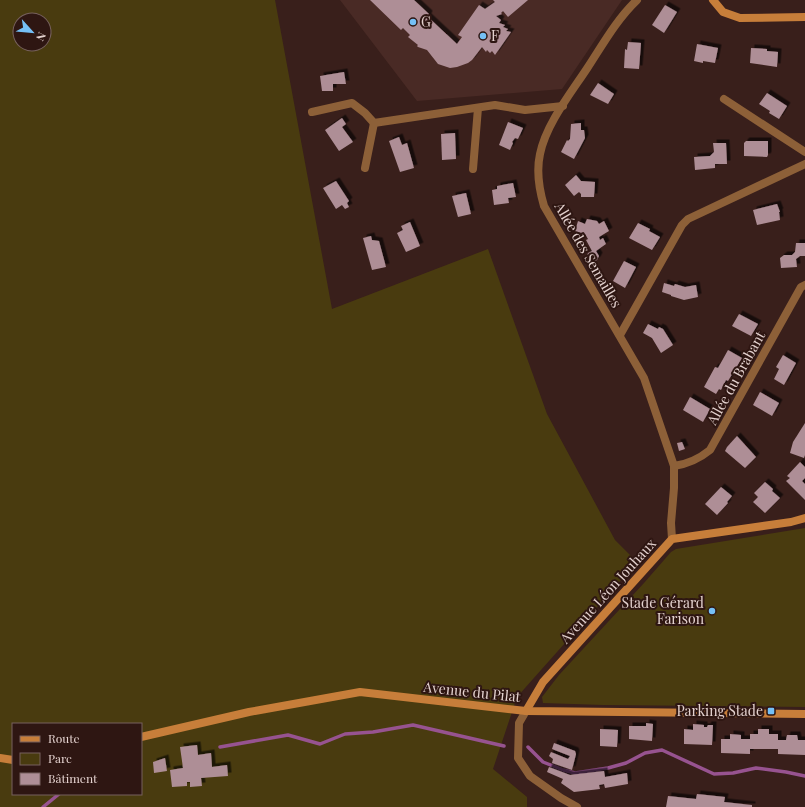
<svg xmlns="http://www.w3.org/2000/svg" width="805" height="807" font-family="'Playfair Display',serif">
	<defs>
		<filter id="shadow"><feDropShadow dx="3.5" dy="-3.5" stdDeviation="0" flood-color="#0009"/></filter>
	</defs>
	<rect width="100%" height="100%" fill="#391f1b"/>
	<path fill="#492a25" d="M340,0H622L562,89L417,101Z"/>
	<g fill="#493b0f" fill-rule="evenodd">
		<path d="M0,0H275L332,309L488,249L547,414L615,540L637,562L517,697L493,769L527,797V807H0ZM20,20H44V44H20ZM13,724H141V794H13Z"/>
		<path d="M805,528V707L603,705L543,703L542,697L559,675L644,583L671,552L676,549Z"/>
	</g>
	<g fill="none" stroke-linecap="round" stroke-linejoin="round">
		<g stroke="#975390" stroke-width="3.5">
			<path d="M220,747L288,735L320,744L345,734L373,732L413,725L504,746"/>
			<path d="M528,747L543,762L563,770L575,773L608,768L626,763L645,753L662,750L714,774L733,773L756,768L786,772L805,776"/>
			<path d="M43,807L59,794"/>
		</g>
	</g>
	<g fill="#ae8e96" filter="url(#shadow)">
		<path d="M370,0H414L429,14L428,17L457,44L462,37L458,35L479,5L485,9L495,2L493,0H528L508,17L503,11L501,13L502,14L496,16L501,20L499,23L505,25L503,27L508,29L506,31L511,32L495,55L492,51L490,53L487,50L486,52L482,47L472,60L468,63L457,67L450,68L438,64L427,50L418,47L417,46L418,45L408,37L410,35L403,28L401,30Z"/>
		<path d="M665,5L677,12L664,33L652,25Z"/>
		<path d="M628,42L641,43L639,69L624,68L625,49L627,50Z"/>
		<path d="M697,44L718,48L715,63L703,61V63L694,61Z"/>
		<path d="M751,48L767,49V51L778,52L777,67L750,63Z"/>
		<path d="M344,72L346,84H333V91H322L320,76Z"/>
		<path d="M598,83L614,94L608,104L590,95Z"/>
		<path d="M767,93L787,106L779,119L769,113L770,111L759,104Z"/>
		<path d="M342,118L346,124L342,127L353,142L339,151L325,130Z"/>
		<path d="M508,122L523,128L518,139L515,138L512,142L513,143L510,150L499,145Z"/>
		<path d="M581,123V130H584L585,138L574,159L561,152L567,140L568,141L570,139L571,124Z"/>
		<path d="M455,133L456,159L442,160L441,134Z"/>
		<path d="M399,137L402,145L407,143L414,168L400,172L389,141Z"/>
		<path d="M746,141H768V155L767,157L744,156V143Z"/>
		<path d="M713,143H726L727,164H715V168L695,170L694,157L710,156L714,152Z"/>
		<path d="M576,175L581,181L595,182L594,197H581V194L579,192L574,196L565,185Z"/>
		<path d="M336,181L349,201L347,203L349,207L345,209L342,205L336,209L323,188Z"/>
		<path d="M513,183L516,197L508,198L509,203L494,205L492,190L497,189V186Z"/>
		<path d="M466,193L471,214L458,217L452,196Z"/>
		<path d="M777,204L780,212H779L780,220L757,225L753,210Z"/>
		<path d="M587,219L597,221L599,224L604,221L609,231L599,237L600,240L603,238L606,244L596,251L599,256L597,260L590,264L586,258L588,253L592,251L586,240L588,239L585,234L575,231L578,221L585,224Z"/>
		<path d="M410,222L420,246L406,252L397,233L403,230L401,226Z"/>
		<path d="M638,223L650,229L649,231L660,237L652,250L629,238Z"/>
		<path d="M371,236L372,240L379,241L386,267L372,270L363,238Z"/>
		<path d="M796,243H805V256H800L796,259L797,267L781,268L780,258L784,255H792L795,252Z"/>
		<path d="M624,261L636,267L625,288L613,281Z"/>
		<path d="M664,283L674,286L675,284L685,287L696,285L698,297L684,300L671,296V295L662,292Z"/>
		<path d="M739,314L758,324L751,336L732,326Z"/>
		<path d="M648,324L658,329L659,327L663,329L673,345L661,353L652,338L643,333Z"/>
		<path d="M728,350L742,358L728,381L726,380L721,390L719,389L716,394L704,387L715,367L718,368Z"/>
		<path d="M783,355L796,363L784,385L774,379L779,369L776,367Z"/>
		<path d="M760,392L779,403L772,416L753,405Z"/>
		<path d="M690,397L710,409L703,422L683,410Z"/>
		<path d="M805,423V455L804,458L790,453L793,442Z"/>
		<path d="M737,436L756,457L745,468L725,451L727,447Z"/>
		<path d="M682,442L685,449L679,451L677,443Z"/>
		<path d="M800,462L805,467V478L802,481L805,484V500L786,481L790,478L787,476Z"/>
		<path d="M765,482L773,489L772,491L780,498L765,513L753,502L758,497L754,493Z"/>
		<path d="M721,487L732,496L727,502L728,503L717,515L705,504Z"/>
		<path d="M646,723L653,724L652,741L629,739V726H646Z"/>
		<path d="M693,724L704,725V727H707L708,725H713L712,745L684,744V729L693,730Z"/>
		<path d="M600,729L618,730L617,747L600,746Z"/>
		<path d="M758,729H769V734H778V740H786L787,735H797L798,740H805V755L778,754V749H750V754L721,753V739H730V734L741,735V739H750V734H758Z"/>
		<path d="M554,743L575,751L576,754L572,770L552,763L553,759L549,756L551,752L568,759L570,756L552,749Z"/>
		<path d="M197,745L198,755L211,753L212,767L227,765L228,776L201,778L202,786L190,787V782H187V786L172,787L170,770L183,768L180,747Z"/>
		<path d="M165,758L167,771L154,773L153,762Z"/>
		<path d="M549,767L570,775L604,771L605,777L627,773L628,784L605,788L604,784L599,785L600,789L574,792L561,783L563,779L547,772Z"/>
		<path d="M697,794L725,797L724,802L752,805V807H666L668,796L696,799Z"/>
	</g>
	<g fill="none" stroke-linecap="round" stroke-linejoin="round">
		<g stroke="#8d6038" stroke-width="8">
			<path d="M637,0C617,19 603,44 588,67C571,93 546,124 540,154C536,172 539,189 544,206L644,378L674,466V488L671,523L672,539"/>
			<path d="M724,99L805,152"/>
			<path d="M312,112L352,103L365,113L374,123L495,105L525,110L563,106"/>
			<path d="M365,168L374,123"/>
			<path d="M473,169L478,108"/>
			<path d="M620,335L682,225L688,219L805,164"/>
			<path d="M674,466C688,464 699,459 710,450L801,287L805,285"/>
			<path d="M526,711L519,723L518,758L530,776L561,798L577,807"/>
		</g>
		<g stroke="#c77e3a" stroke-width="8">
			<path d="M713,0L723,12L740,18L805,17"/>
			<path d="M526,711L543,682L672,539L791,522L805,518"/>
			<path d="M141,737L249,712L360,692L526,711L805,714"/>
			<path d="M0,758L13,760"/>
		</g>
	</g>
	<g fill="#75c0f6" stroke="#2e1612" stroke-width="1.5">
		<circle cx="413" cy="22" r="4"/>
		<circle cx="483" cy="36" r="4"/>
		<circle cx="712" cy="611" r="4"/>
		<rect x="767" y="707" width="8" height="8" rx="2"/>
	</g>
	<g text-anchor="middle" stroke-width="4" stroke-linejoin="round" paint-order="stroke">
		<g font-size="14" fill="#e4d2cf" stroke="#2e1612" text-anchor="start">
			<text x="421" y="27">G</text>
			<text x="491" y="41">F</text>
			<text x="704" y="608" text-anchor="end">Stade Gérard<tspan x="704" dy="16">Farison</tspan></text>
			<text x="763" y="716" text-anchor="end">Parking Stade</text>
		</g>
		<g font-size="14" fill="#e4d2cf" stroke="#2e1612">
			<text transform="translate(588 255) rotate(60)" y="5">Allée des Semailles</text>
			<text transform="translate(736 378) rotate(-61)" y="5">Allée du Brabant</text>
			<text transform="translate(608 591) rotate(-48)" y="5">Avenue Léon Jouhaux</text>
			<text transform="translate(472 692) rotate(6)" y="5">Avenue du Pilat</text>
		</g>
	</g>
	<rect x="12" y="723" width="130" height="72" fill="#2e1612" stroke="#77615e"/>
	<rect x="20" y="736" width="20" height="6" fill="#c77e3a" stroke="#77615e"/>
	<text x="48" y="743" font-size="12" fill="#e4d2cf">Route</text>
	<rect x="20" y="753" width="20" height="12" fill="#493b0f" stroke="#77615e"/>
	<text x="48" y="763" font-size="12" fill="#e4d2cf">Parc</text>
	<rect x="20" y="773" width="20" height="12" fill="#ae8e96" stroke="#77615e"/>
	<text x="48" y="783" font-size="12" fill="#e4d2cf">Bâtiment</text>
	<g transform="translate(32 32) rotate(117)"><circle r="19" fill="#2e1612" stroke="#77615e"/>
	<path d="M0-3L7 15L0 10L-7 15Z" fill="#75c0f6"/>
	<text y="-6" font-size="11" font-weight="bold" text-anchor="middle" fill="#e4d2cf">N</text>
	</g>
</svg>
